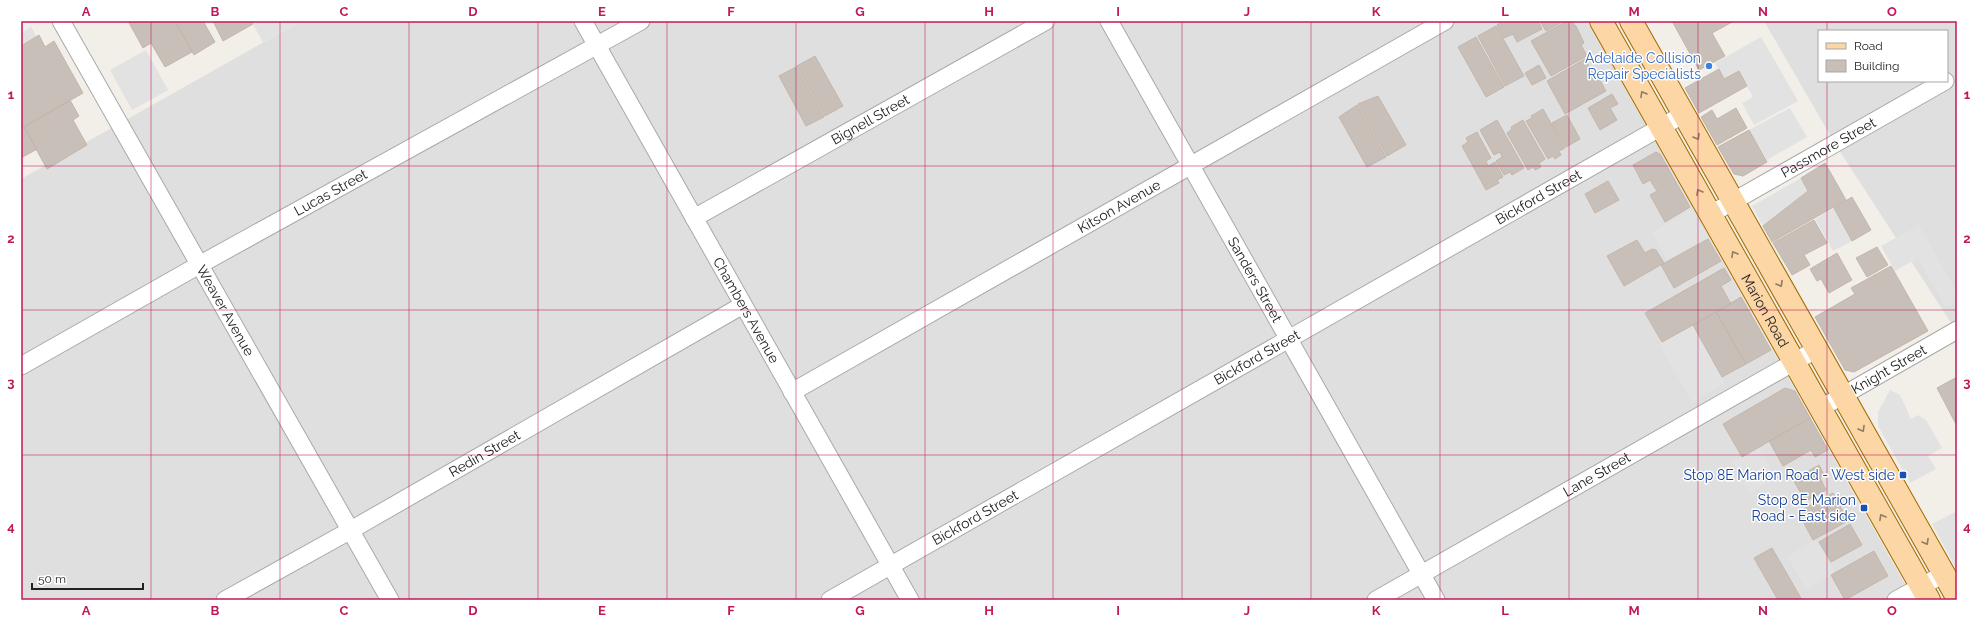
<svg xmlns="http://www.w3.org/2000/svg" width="1978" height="621" viewBox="0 0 1978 621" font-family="Raleway,sans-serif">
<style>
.residential{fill:#e0dfdf;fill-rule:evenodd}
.parking{fill:#e2e2e2}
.building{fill:#c7bfb8;stroke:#c4b6ab}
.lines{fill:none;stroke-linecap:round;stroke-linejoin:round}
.minor-casing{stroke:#a9a9a9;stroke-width:19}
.major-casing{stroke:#a06b00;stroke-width:24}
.minor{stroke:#fff;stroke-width:17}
.major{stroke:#fcd6a4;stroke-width:22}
.oneway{stroke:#8f7c63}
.grid{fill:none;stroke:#c2185b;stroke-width:1;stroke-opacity:0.55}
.shop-dot{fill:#3f7fe0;stroke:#fff;stroke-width:1.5}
.transit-dot{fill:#1a4fb4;stroke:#fff;stroke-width:1.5}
.labels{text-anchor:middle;stroke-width:3;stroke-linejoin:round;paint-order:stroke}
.shop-label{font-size:14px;fill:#366cbe;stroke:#fff;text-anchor:end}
.street-label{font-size:14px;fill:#222;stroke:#fff}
.transit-label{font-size:14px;fill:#164399;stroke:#fff;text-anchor:end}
.neatline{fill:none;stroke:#c2185b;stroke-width:1.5}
.grid-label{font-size:13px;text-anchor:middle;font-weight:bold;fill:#c2185b}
</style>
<rect width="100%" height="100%" fill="#f2efe9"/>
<path class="residential" d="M301,21H1587L1914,600H21V179Z
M1764,21H1957V332L1837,147ZM1819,31H1947V81H1819Z"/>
<path class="parking" d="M251,21H301L263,42Z
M31,27L37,37L21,46V33Z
M1761,37L1798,101L1754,125L1742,103L1753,97L1739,71L1724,79L1715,63Z
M146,50L168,90L132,110L110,70Z
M1790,108L1807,137L1767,160L1749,130Z
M1801,178L1808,191L1763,226L1752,206Z
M1834,208L1852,241L1833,251L1815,219Z
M1692,209L1708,238L1667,260L1652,232Z
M1919,225L1957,292V302L1946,308L1918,258L1895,271L1881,246Z
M1693,325L1725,383L1692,402L1659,344Z
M1890,390L1900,395L1911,419L1918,415L1926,420L1942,448L1928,456L1936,469L1910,483L1878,426V412Z
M1758,447L1776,478L1750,493L1732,462Z
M1957,511V570L1932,524Z
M1816,540L1835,573L1806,589L1787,556Z"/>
<path class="building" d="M128,21H175L192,52L165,67L151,43L143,48Z
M175,21H203L215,42L194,55Z
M213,21H251L253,24L223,41Z
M1503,21H1538L1542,29L1517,42L1513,34L1504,38L1497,25Z
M1540,21H1562V22L1546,31Z
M1567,21H1572L1575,26H1576L1584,43L1581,45L1587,56L1551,76L1531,41Z
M1672,21H1734L1712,33L1725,56L1699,70Z
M1496,26L1524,76L1505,86L1478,36Z
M39,35L45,47L54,41L83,93L24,127L21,121V46Z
M1476,37L1504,87L1486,97L1458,47Z
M815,56L843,106L825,116L797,66Z
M1585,59L1596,79L1598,77L1606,91L1565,114L1547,81Z
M1539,65L1546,78L1532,85L1525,73Z
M796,67L824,117L806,126L779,76Z
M1719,69L1724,79L1739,71L1747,86L1699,113L1685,88Z
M1612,94L1618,104L1610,108L1617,120L1600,130L1588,108Z
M1378,96L1406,145L1387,156L1358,104Z
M70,100L79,116L73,120L87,145L47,169L24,127Z
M1357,105L1386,157L1367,167L1339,117Z
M1736,108L1747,128L1717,145L1701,117L1712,110L1717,119Z
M1543,109L1565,148L1559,151L1561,155L1555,159L1553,156L1548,159L1526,121L1532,118L1531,116Z
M1567,115L1580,139L1566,147L1552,123Z
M1497,120L1524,168L1512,175L1510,172L1504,175L1496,161L1502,157L1500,152L1494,155L1480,130Z
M1523,120L1545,159L1539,163L1541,167L1535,170L1533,167L1528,170L1507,133L1512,129L1511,127Z
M21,121L37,149L21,158Z
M1749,130L1767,162L1743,176L1734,174L1718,147Z
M1477,132L1491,158L1486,161L1488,166L1495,162L1503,177L1497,180L1499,183L1486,190L1462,146L1468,142L1466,138Z
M1656,152L1660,154L1690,207L1665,222L1650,195L1657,191L1650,180L1643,184L1633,165Z
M1825,163L1846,200L1772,242L1763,226L1808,191L1801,178Z
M1608,181L1619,200L1595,213L1585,194Z
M1852,197L1871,230L1852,241L1834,208Z
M1814,220L1827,243L1804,255L1810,265L1792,275L1773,243Z
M1708,239L1721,261L1674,288L1661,265Z
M1637,240L1645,253L1652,249L1656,250L1664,263L1624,286L1607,256Z
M1877,247L1888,265L1867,277L1856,258Z
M1837,253L1852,280L1829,293L1821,279L1817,281L1810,269Z
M1891,266L1928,331L1854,372L1845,370L1815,317L1855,294L1851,288Z
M1724,268L1731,280L1721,286L1731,304L1662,342L1645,313Z
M1741,297L1771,350L1746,364L1716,312Z
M1716,312L1746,364L1722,377L1693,325Z
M1957,377V426L1937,388Z
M1785,388L1795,391L1810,418L1742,457L1723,424Z
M1810,418L1828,450L1815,457L1811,450L1783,466L1769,441Z
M1819,465L1824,475L1820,478L1826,490L1806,501L1793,480Z
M1833,493L1848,521L1813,540L1798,512Z
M1850,524L1862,545L1831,562L1819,542Z
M1772,548L1802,600H1778L1754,558Z
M1874,551L1888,576L1845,600L1831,575Z"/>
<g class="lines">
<defs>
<g id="minor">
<path id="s1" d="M61,21L390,600"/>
<path id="s2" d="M583,21L910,600"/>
<path id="s3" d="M1109,21L1436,600"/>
<path id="s4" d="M1711,214L1945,81"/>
<path id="s5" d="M694,218L1046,21"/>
<path id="s6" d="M21,366L199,265L641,21"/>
<path id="s7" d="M792,392L1445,21"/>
<path id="s8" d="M1821,408L1957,330"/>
<path id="s9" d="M225,600L351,530L743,305"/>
<path id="s10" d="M830,600L1684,114"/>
<path id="s11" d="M1376,600L1817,349"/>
<path d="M1896,600L1944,574"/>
</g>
<g id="major">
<path id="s12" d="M1601,21L1929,600"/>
<path d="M1631,21L1957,597"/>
</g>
</defs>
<use href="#minor" class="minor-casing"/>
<use href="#major" class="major-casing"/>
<use href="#minor" class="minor"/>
<use href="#major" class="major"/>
</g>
<defs><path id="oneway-chevron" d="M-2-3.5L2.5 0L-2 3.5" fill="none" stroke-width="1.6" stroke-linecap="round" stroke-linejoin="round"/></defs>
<g class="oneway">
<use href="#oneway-chevron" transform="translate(1643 94) rotate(-120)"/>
<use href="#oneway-chevron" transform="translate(1697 137) rotate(60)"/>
<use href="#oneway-chevron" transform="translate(1699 192) rotate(-120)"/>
<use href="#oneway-chevron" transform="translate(1734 254) rotate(-120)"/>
<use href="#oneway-chevron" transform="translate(1780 284) rotate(60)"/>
<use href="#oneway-chevron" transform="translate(1862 429) rotate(60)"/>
<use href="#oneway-chevron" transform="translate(1882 517) rotate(-119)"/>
<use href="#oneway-chevron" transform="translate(1926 542) rotate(60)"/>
</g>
<path class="grid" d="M151,21V600M280,21V600M409,21V600M538,21V600M667,21V600M796,21V600M925,21V600M1053,21V600M1182,21V600M1311,21V600M1440,21V600M1569,21V600M1698,21V600M1827,21V31M1827,81V600M21,166H1957M21,310H1957M21,455H1957"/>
<circle class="shop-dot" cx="1709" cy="66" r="4"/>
<g class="transit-dot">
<rect x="1899" y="471" width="8" height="8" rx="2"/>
<rect x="1860" y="504" width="8" height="8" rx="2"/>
</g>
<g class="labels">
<g class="shop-label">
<text x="1701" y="63">Adelaide Collision<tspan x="1701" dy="16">Repair Specialists</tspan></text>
</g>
<g class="street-label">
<text dy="5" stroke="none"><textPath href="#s5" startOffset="202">Bignell Street</textPath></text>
<text dy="5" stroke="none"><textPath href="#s4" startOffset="135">Passmore Street</textPath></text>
<text dy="5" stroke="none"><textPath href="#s6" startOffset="355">Lucas Street</textPath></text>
<text dy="5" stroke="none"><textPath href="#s10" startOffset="815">Bickford Street</textPath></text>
<text dy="5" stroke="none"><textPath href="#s7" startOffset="376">Kitson Avenue</textPath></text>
<text dy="5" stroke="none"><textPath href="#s3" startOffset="297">Sanders Street</textPath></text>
<text dy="5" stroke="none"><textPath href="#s12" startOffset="333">Marion Road</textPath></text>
<text dy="5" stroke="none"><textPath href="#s1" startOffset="333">Weaver Avenue</textPath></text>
<text dy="5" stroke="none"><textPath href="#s2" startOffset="332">Chambers Avenue</textPath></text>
<text dy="5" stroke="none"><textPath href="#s10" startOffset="491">Bickford Street</textPath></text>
<text dy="5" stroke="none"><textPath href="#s8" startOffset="78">Knight Street</textPath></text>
<text dy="5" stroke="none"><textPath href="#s9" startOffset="298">Redin Street</textPath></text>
<text dy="5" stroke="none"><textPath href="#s11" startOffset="254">Lane Street</textPath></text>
<text dy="5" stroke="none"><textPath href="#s10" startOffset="167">Bickford Street</textPath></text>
</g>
<g class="transit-label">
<text x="1895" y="480">Stop 8E Marion Road - West side</text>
<text x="1856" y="505">Stop 8E Marion<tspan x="1856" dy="16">Road - East side</tspan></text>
</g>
</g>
<rect width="1978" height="621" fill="none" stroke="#ffffff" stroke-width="44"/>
<rect x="1818" y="30" width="130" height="52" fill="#ffffff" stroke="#a7a7a7"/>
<rect x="1826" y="43" width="20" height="6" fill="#fcd6a4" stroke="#a7a7a7"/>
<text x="1854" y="50" font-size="12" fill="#222222">Road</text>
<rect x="1826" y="60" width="20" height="12" fill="#c7bfb8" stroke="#a7a7a7"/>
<text x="1854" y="70" font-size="12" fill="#222222">Building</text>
<path d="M32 583v6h111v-6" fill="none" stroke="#222222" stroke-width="2"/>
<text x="38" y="583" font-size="12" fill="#222222" stroke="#ffffff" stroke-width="3" paint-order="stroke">50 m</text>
<rect x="22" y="22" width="1934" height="577" class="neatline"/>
<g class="grid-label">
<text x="86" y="16">A</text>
<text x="215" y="16">B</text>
<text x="344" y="16">C</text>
<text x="473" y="16">D</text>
<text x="602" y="16">E</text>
<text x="731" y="16">F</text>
<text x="860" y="16">G</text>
<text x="989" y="16">H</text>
<text x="1118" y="16">I</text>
<text x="1247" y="16">J</text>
<text x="1376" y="16">K</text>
<text x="1505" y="16">L</text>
<text x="1634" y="16">M</text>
<text x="1763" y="16">N</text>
<text x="1892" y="16">O</text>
<text x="11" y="99">1</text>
<text x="1967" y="99">1</text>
<text x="11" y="243">2</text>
<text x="1967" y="243">2</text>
<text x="11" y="387">3</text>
<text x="1967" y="387">3</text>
<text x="11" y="531">4</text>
<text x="1967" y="531">4</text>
<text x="86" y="615">A</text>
<text x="215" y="615">B</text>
<text x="344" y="615">C</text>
<text x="473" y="615">D</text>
<text x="602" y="615">E</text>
<text x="731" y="615">F</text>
<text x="860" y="615">G</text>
<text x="989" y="615">H</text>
<text x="1118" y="615">I</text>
<text x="1247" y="615">J</text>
<text x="1376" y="615">K</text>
<text x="1505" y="615">L</text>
<text x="1634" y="615">M</text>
<text x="1763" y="615">N</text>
<text x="1892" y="615">O</text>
</g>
</svg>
